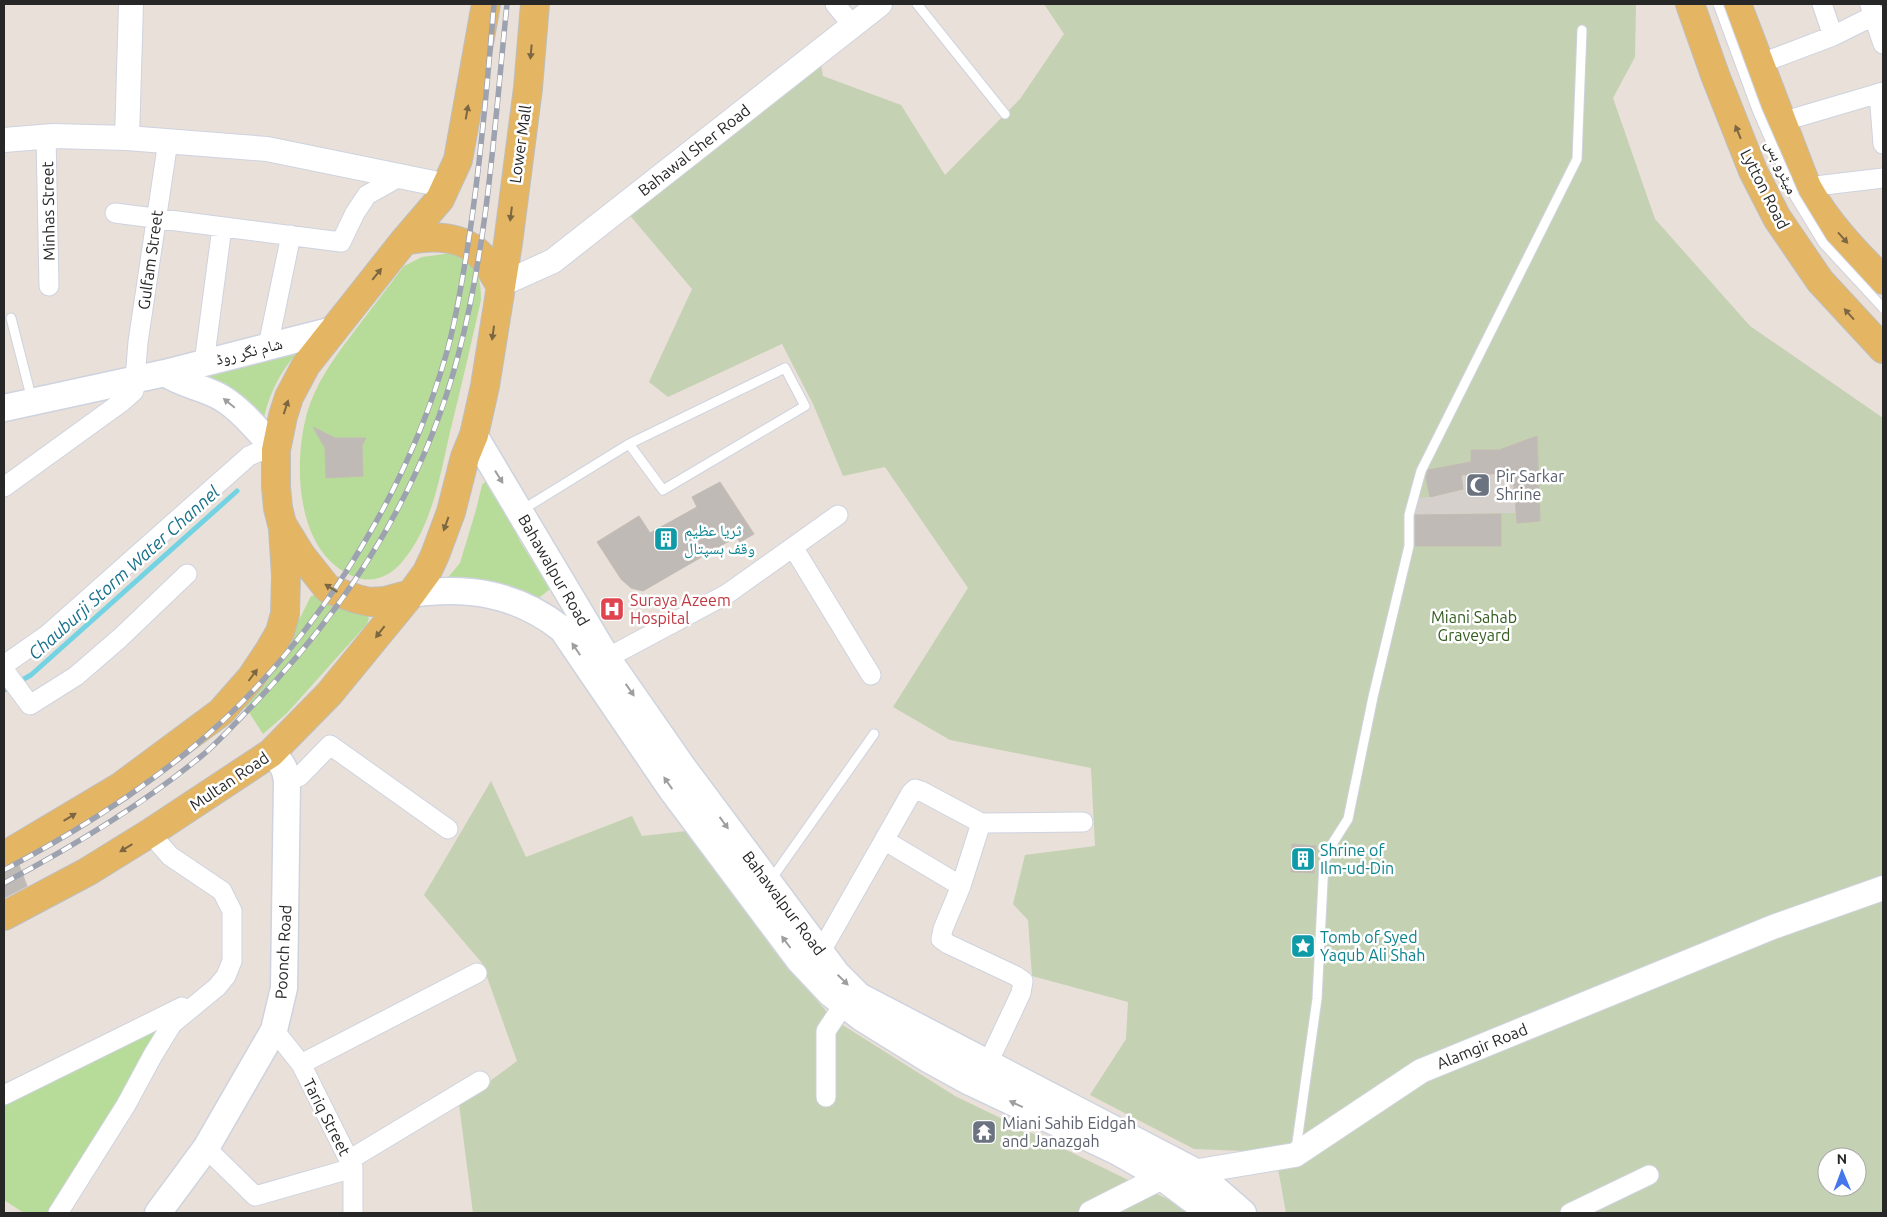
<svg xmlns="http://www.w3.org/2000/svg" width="1887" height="1217" viewBox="0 0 1887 1217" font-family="Ubuntu,'Noto Naskh Arabic',sans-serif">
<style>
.green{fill:#b7db99}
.cemetery{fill:#c4d1b2;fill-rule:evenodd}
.plaza{fill:#d5d0cb}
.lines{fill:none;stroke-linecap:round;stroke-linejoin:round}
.stream{stroke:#73d3e3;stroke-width:5}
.building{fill:#c0bab6;stroke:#c3bcb3}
.service-casing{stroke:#ced3df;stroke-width:11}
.minor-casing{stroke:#ced3df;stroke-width:21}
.tertiary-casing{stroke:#ced3df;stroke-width:26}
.secondary-casing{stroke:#ced3df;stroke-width:29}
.primary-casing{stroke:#bebebe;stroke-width:30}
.service{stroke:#fff;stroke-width:9}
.minor{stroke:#fff;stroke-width:19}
.tertiary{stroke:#fff;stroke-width:24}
.secondary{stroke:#fff;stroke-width:26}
.primary{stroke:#e4b663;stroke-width:28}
.rail-casing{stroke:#9da2b0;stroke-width:5.5}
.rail{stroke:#fff;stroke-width:4;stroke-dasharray:11;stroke-linecap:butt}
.service-bridge-casing{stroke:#ced3df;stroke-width:11;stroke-linecap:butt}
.service-bridge{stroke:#fff;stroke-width:9}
.oneway{fill:#7c6742}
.oneway2{fill:#9e9e9e}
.labels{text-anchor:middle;stroke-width:5;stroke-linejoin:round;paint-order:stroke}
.street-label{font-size:16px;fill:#272727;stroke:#fff}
.worship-label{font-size:16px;fill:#5b616d;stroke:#fff;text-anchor:start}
.culture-label{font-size:16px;fill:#0d838f;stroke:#fff;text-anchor:start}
.health-label{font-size:16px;fill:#be3a42;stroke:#fff;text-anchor:start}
.park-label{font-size:16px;fill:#325c1e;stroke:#fff}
.water-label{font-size:18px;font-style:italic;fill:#18708a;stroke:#fff}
</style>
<rect width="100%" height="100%" fill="#e8e0d9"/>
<path class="green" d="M452,253C475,266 481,272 481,300C471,344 461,388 450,432C440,476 432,527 402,562C390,576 373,584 355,577C297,555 293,469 306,417C315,383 335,357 356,329C372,308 388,287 404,266L422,257Z
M307,342C285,364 271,387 264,417L241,396L204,376Z
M488,479L521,543L550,589L535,601C504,579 481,580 445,581L460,563L476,510L482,485Z
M318,594L365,614L369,618L367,624L287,713L263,734L241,700L290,638L311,596Z
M203,997L172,1024L57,1213H24L4,1200V1095Z"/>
<path class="cemetery" d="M1044,4H1636L1635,57L1613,98L1655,219L1750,326L1883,418V1213H1286L1275,1152L1194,1149L1090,1095L1126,1039L1128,1002L1032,976L1028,920L1013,904L1025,855L1095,846L1091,768L950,740L893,707L968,588L885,467L843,476L813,404L782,344L668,397L649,382L692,289L622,206L819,53L823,76L901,105L945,175L1020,99L1064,34ZM1827,1157H1857V1187H1827Z
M491,781L526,857L632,816L642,836L687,831L775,952L833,1019L955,1096L1188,1209L1194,1213H473L459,1104L517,1061L482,963L424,895Z"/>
<path class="plaza" d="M1521,472L1523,479L1513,483L1516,513L1409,515L1414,498L1430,497L1463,489L1461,474Z"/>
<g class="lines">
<path class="stream" d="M4,690L31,675L237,491"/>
</g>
<path class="building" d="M313,427L335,438H366L362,446L363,476L326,478L325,448Z
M1537,436L1540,521L1517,523L1513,473L1461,475L1463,489L1430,497L1426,478L1428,470L1471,462V450H1499Z
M720,482L754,534L740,542L736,537L643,591L631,588L621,579L597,542L639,516L650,533L697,507L692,497Z
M1501,514V546H1415V515Z
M1292,844L1316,846L1314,873L1291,872Z
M19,865L27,886L4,898V872Z"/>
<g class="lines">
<defs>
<path id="service" d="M917,4L1005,114
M11,318L32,400
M522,510L629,444L785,368L805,406L663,490L629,444
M770,881L874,734
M1296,1149L1317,999L1324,862L1334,841L1348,819L1373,697L1409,546V515L1421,471L1577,159L1582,30"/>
<path id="minor" d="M835,4L853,26
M1822,4L1833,36L1873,16H1883
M1870,5L1883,44
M1759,64L1833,36
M1879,93L1883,144
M1781,122L1883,92
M46,136L49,286
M1807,187L1883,178
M115,213L341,242L355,213L367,195L399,177
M268,346L291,235
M204,363L222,227
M4,487L123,401L134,391L138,342L168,141
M793,547L871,675
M607,658L727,594L838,515
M4,665L47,635L249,456L258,452L276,450
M4,670L30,705L76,676L120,638L187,574
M287,782L300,776L330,745L448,829
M981,823L961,886L943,929L941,939L948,944L1016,976L1023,981L1021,993L988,1063
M884,840L961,886
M820,953L911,793L915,789L921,791L981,823L1083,822
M274,1030L301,1064L353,1168V1213
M301,1064L477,973
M4,1095L182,1007
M826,1097V1031L844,1004
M206,1148L255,1196L353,1168
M349,1160L480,1081
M58,1213L126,1105L153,1055L172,1024L217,987L226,976L232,961V911L222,891L170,856L150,833
M1570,1213L1649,1175"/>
<path id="tertiary" d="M127,138L131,4
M4,140L53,136L127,138L267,149L448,186
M500,285L553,261L880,4
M1091,1213L1162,1177L1295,1155L1421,1071L1773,927L1883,888"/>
<path id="secondary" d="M165,373C182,385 204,387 222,398C243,411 260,433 276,450
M4,408L165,373L333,330
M474,435L607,658L682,766L837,974L859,996L1196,1172L1243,1213
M411,594C467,586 516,593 562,629L671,789L799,960L831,994L862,1018L928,1059L970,1082L1116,1151L1162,1177L1210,1213
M158,1213L206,1148L274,1030L284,988L287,782C286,768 281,762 271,753"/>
<path id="primary" d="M1690,4L1715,75L1753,171L1777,218L1820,281L1883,349
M1737,4L1807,187C1827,223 1855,252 1883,280
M404,241L440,199L458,160L486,4
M500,285C493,273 486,259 475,250C455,234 427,236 404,241L306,365L289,397L283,416L276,450V487L278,508L282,524L301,555L328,589L357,599L370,602L385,601L411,594L427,572L435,555L451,512L465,457L474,435L485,386L508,243L528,88L535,4
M4,856L120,787L221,712L251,678L269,651L280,632L285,614L286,576L283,528
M4,916L87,872L150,833L271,753L329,694L411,594"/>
</defs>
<use href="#service" class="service-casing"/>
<use href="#minor" class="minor-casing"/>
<use href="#tertiary" class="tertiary-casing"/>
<use href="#secondary" class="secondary-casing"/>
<use href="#primary" class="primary-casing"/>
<use href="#service" class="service"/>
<use href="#minor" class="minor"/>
<use href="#tertiary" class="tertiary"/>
<use href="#secondary" class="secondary"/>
<use href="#primary" class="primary"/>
<defs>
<path id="rail" d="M4,870C67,837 130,798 186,753C307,655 403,504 446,355C456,321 461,286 467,251C480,169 487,87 494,4
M4,883C72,847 139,807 199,758C218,743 235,723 253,705C349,606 422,491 458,356C488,243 495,120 507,4"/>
</defs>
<use href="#rail" class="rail-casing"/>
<use href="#rail" class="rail"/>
<defs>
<path id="service-bridge" d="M1718,4L1757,110L1795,197L1823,243L1883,308"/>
</defs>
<use href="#service-bridge" class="service-bridge-casing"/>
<use href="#service-bridge" class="service-bridge"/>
</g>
<defs><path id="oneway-solid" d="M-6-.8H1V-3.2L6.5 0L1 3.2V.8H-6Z" transform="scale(1.25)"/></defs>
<g class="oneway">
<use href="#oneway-solid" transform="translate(531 52) rotate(95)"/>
<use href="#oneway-solid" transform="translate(467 112) rotate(-80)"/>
<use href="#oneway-solid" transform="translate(1738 132) rotate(-112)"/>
<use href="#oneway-solid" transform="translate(511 214) rotate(97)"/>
<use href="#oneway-solid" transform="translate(1843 238) rotate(48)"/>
<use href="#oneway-solid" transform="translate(377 274) rotate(-51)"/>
<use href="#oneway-solid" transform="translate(1849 314) rotate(-132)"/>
<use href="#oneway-solid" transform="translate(493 333) rotate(98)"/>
<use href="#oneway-solid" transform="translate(286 407) rotate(-72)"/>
<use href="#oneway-solid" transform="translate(446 524) rotate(110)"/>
<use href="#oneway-solid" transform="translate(331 588) rotate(-148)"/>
<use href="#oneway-solid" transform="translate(380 632) rotate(128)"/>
<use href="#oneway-solid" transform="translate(253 675) rotate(-53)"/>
<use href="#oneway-solid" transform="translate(70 817) rotate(-31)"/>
<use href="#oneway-solid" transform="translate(126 848) rotate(149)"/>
</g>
<g class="oneway2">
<use href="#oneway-solid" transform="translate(229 403) rotate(-141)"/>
<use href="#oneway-solid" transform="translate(499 477) rotate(58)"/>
<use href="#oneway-solid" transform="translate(576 649) rotate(-124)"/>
<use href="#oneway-solid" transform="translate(630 690) rotate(55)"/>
<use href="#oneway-solid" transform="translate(668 783) rotate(-125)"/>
<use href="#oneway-solid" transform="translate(724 823) rotate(54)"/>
<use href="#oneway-solid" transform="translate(786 942) rotate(-127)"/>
<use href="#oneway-solid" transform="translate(843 980) rotate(44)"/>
<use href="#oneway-solid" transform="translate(1016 1104) rotate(-155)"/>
</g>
<defs>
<symbol id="mosque-square" viewBox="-11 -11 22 22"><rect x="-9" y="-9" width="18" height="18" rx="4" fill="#6b7280" stroke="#fff"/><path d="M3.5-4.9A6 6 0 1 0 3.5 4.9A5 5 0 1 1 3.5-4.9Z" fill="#fff"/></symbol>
<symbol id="building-square" viewBox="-11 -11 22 22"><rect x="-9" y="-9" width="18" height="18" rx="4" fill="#0f9aa8" stroke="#fff"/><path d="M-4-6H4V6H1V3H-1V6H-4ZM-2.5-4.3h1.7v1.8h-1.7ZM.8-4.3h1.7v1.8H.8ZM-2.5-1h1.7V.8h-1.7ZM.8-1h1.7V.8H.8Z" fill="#fff"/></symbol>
<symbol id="hospital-square" viewBox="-11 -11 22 22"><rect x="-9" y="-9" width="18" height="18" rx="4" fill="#e0444e" stroke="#fff"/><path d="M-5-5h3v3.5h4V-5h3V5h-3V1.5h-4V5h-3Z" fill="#fff"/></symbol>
<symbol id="sight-square" viewBox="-11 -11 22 22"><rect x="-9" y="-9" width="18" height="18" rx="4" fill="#0f9aa8" stroke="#fff"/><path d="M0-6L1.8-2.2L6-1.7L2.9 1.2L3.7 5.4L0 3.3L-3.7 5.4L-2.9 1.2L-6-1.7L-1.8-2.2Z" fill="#fff"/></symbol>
<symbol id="temple-square" viewBox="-11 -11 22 22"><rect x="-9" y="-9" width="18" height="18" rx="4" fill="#6b7280" stroke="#fff"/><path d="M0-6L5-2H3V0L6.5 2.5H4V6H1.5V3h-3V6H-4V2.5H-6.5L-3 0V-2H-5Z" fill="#fff"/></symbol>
</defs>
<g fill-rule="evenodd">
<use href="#mosque-square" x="1464" y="471" width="28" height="28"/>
<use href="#building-square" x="652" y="525" width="28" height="28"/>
<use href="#hospital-square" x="598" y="595" width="28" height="28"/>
<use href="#building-square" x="1289" y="845" width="28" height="28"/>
<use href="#sight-square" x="1289" y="932" width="28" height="28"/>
<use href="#temple-square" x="970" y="1118" width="28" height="28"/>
</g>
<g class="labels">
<g class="street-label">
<text transform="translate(520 144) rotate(-82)" y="6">Lower Mall</text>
<text transform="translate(694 150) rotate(-38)" y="6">Bahawal Sher Road</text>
<text transform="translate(1782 167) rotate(66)" y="6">میٹرو بس</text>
<text transform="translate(1765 189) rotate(63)" y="6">Lytton Road</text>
<text transform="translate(48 211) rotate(-91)" y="6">Minhas Street</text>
<text transform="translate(150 260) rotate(-82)" y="6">Gulfam Street</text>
<text transform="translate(249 351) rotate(-14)" y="6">شام نگر روڈ</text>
<text transform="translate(554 570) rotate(60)" y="6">Bahawalpur Road</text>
<text transform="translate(229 781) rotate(-34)" y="6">Multan Road</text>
<text transform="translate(784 903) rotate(53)" y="6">Bahawalpur Road</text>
<text transform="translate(283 952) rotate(-87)" y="6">Poonch Road</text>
<text transform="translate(1482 1046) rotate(-22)" y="6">Alamgir Road</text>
<text transform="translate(327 1117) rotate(63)" y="6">Tariq Street</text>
</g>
<g class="worship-label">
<text x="1496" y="482">Pir Sarkar<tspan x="1496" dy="18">Shrine</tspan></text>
<text x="1002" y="1129">Miani Sahib Eidgah<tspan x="1002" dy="18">and Janazgah</tspan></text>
</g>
<g class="culture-label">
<text x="684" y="536">ثریا عظیم<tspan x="684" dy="18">وقف ہسپتال</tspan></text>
<text x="1320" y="856">Shrine of<tspan x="1320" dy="18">Ilm-ud-Din</tspan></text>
<text x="1320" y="943">Tomb of Syed<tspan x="1320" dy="18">Yaqub Ali Shah</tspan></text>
</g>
<g class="health-label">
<text x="630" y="606">Suraya Azeem<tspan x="630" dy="18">Hospital</tspan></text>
</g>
<g class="park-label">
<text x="1474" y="623">Miani Sahab<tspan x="1474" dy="18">Graveyard</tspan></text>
</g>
<g class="water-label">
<text transform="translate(124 573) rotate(-42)" y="6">Chauburji Storm Water Channel</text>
</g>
</g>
<rect width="1887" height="1217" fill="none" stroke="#272727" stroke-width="10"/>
<g transform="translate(1842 1172) rotate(359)"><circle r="24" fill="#ffffff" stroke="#a9a9a9"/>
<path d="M0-4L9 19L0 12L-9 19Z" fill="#4577ea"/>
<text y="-8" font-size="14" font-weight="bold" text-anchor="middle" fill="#272727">N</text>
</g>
</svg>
